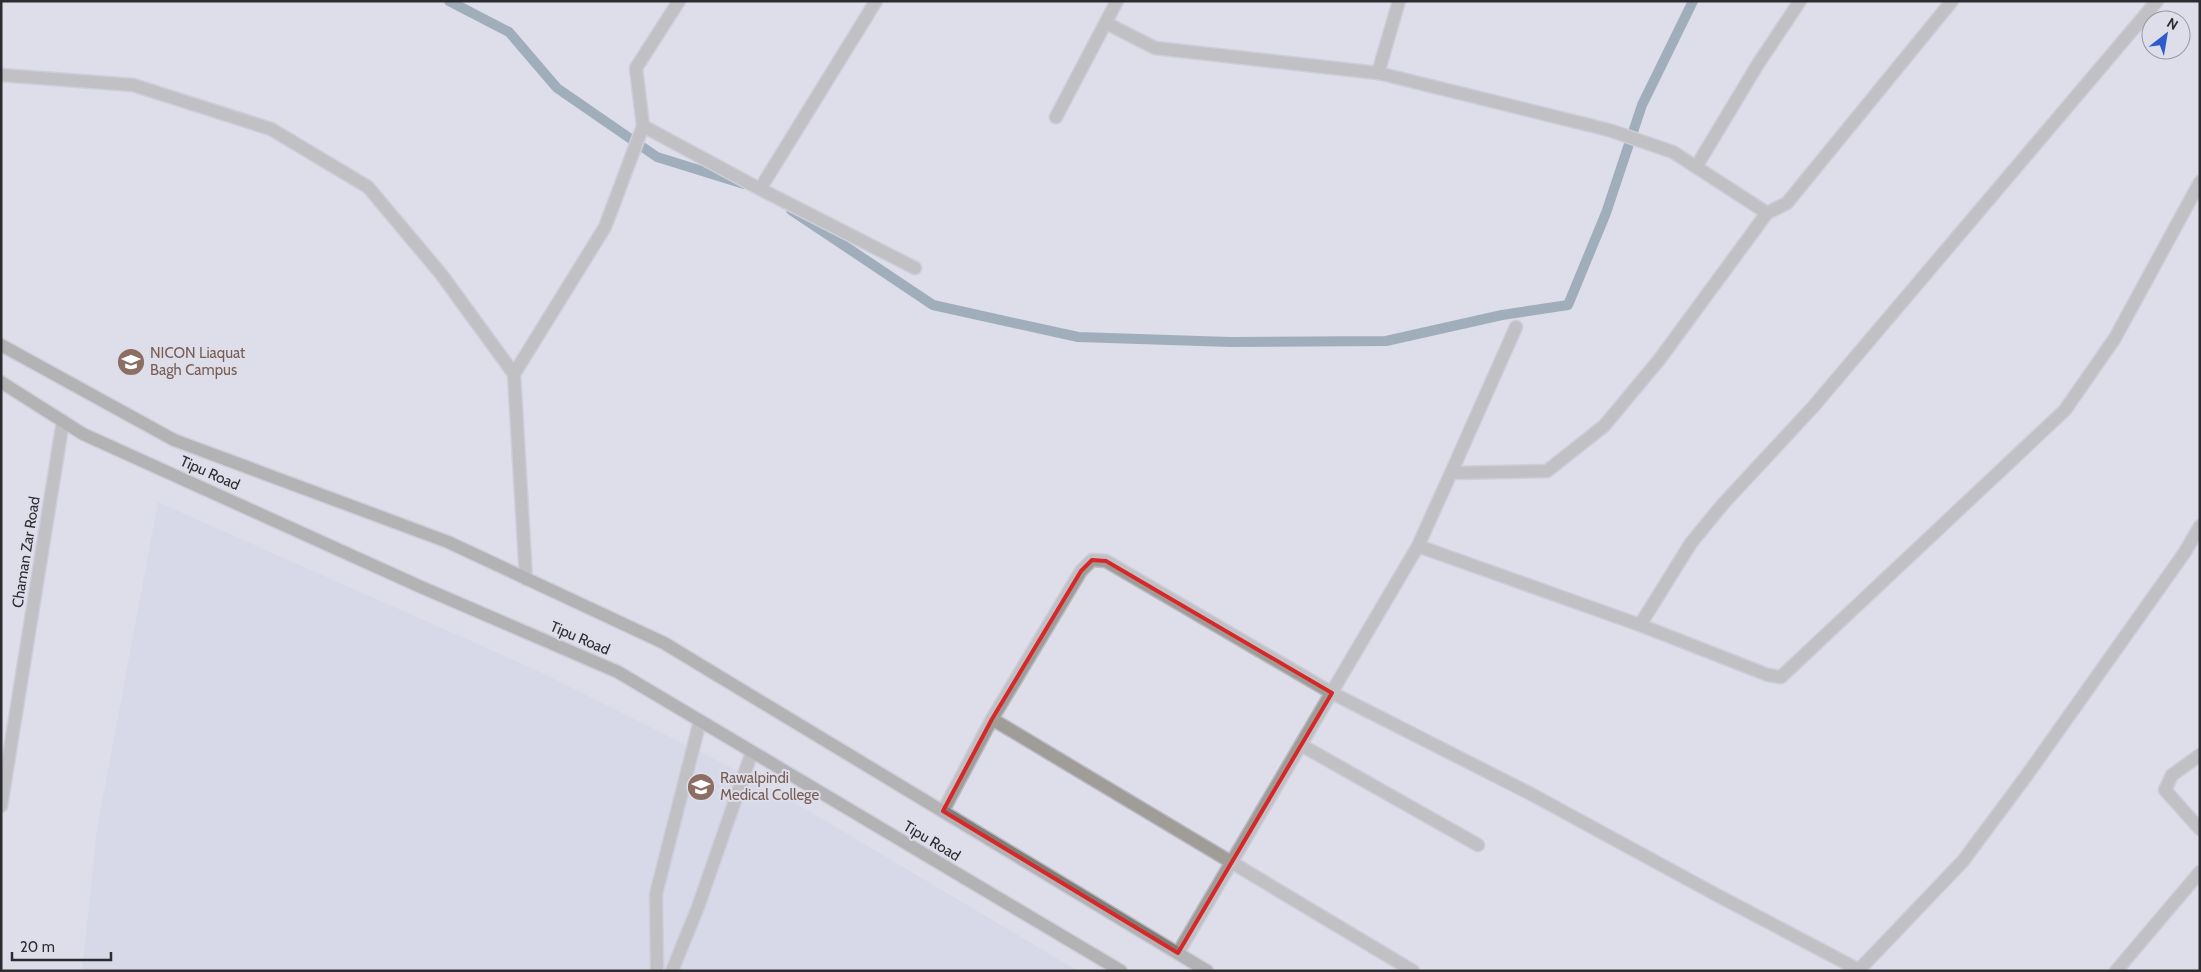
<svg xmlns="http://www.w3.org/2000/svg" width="2201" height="972" viewBox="0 0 2201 972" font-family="Cabin,sans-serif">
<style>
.built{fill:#d3d3e7}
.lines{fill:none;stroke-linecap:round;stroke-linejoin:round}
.stream{stroke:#587385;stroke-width:10}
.service-casing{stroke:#babac5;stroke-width:15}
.minor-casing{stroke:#babac5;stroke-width:15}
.tertiary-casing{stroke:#babac5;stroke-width:15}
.secondary-casing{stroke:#babac5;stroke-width:15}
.service{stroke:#a09d99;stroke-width:12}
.minor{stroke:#a09d99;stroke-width:12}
.tertiary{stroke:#a09d99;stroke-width:12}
.secondary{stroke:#827d77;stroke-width:12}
.marked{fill:none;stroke:#d62828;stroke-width:4;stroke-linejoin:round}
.labels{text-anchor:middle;stroke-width:4;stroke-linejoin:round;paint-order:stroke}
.education-label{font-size:15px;fill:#785e54;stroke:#dddeea;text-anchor:start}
.street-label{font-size:15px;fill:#2c2c30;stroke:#dddeea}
</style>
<rect width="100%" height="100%" fill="#dddeea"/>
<path class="built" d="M158,502L534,669L762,783L1078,971H82L97,829Z"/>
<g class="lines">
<path class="stream" d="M449,1L509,32L557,88L657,157L744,184
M791,210L933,305L1078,337L1230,342L1386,341L1502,315L1568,305L1606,213L1642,105L1693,1"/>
<defs>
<path id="service" d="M1378,73L1399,1
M1056,117L1117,1
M1767,213L1787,203L1952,1
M992,719L1413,971
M1301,745L1478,845
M657,971L656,894L700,721
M672,971L698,907L752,752"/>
<path id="minor" d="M1106,23L1155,48L1378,73L1609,130L1673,152L1767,213L1659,360L1604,426L1547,471L1451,473L1418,546L1178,953
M1,75L133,85L271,129L368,187L441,274L514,374L526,579
M643,126L760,189L915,268
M1696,167L1758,64L1800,1
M760,189L876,1
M514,374L605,227L643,126L636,68L679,1
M1451,473L1516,327
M1418,546L1640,625L1768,675L1781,677L2065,410L2115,338L2200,182
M1640,625L1691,543L1723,504L1813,407L2157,1
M2200,755L2172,775L2165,790L2200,829
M943,811L992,719L1081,571L1092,560L1106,561L1332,693L1531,794L1713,893L1859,970
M1862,971L1859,970L1963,861L2027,775L2185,552L2200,526
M2116,971L2200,872"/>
<path id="tertiary" d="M1,806L63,421"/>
<path id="secondary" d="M1,345L174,440L448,542L664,643L1207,971
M1,382L83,434L421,587L618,672L1121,971"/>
</defs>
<use href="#service" class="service-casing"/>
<use href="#minor" class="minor-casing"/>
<use href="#tertiary" class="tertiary-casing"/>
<use href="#secondary" class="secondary-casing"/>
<use href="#service" class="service"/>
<use href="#minor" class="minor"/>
<use href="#tertiary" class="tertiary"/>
<use href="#secondary" class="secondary"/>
</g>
<path d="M0 0H2201V972H0ZM1092,560L1106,561L1332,693L1178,953L943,811L992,719L1081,571Z" fill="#dddeea" fill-opacity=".55" fill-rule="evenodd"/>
<path class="marked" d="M1092,560L1106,561L1332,693L1178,953L943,811L992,719L1081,571Z"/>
<defs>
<symbol id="university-disc" viewBox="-11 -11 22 22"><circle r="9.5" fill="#8d6e63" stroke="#dddeea"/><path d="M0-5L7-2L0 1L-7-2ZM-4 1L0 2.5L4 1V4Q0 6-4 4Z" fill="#fff"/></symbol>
</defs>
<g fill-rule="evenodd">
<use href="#university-disc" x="115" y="346" width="32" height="32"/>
<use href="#university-disc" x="685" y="771" width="32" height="32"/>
</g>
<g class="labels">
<g class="education-label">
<text x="150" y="358">NICON Liaquat<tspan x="150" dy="17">Bagh Campus</tspan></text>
<text x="720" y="783">Rawalpindi<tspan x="720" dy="17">Medical College</tspan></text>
</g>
<g class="street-label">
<text transform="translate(210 473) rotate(24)" y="5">Tipu Road</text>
<text transform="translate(26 552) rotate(-81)" y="5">Chaman Zar Road</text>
<text transform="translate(580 638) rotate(23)" y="5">Tipu Road</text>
<text transform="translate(932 841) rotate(31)" y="5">Tipu Road</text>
</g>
</g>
<rect width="2201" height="972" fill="none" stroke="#2c2c30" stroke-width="5"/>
<g transform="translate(2166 35) rotate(31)"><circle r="24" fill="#dddeea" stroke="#9697a0"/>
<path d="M0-4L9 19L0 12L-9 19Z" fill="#2e5ccb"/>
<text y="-8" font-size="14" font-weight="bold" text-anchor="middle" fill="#2c2c30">N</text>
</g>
<path d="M12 952v8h99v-8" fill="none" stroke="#2c2c30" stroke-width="2.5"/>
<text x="20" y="952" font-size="15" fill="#2c2c30" stroke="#dddeea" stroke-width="4" paint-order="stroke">20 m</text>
</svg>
